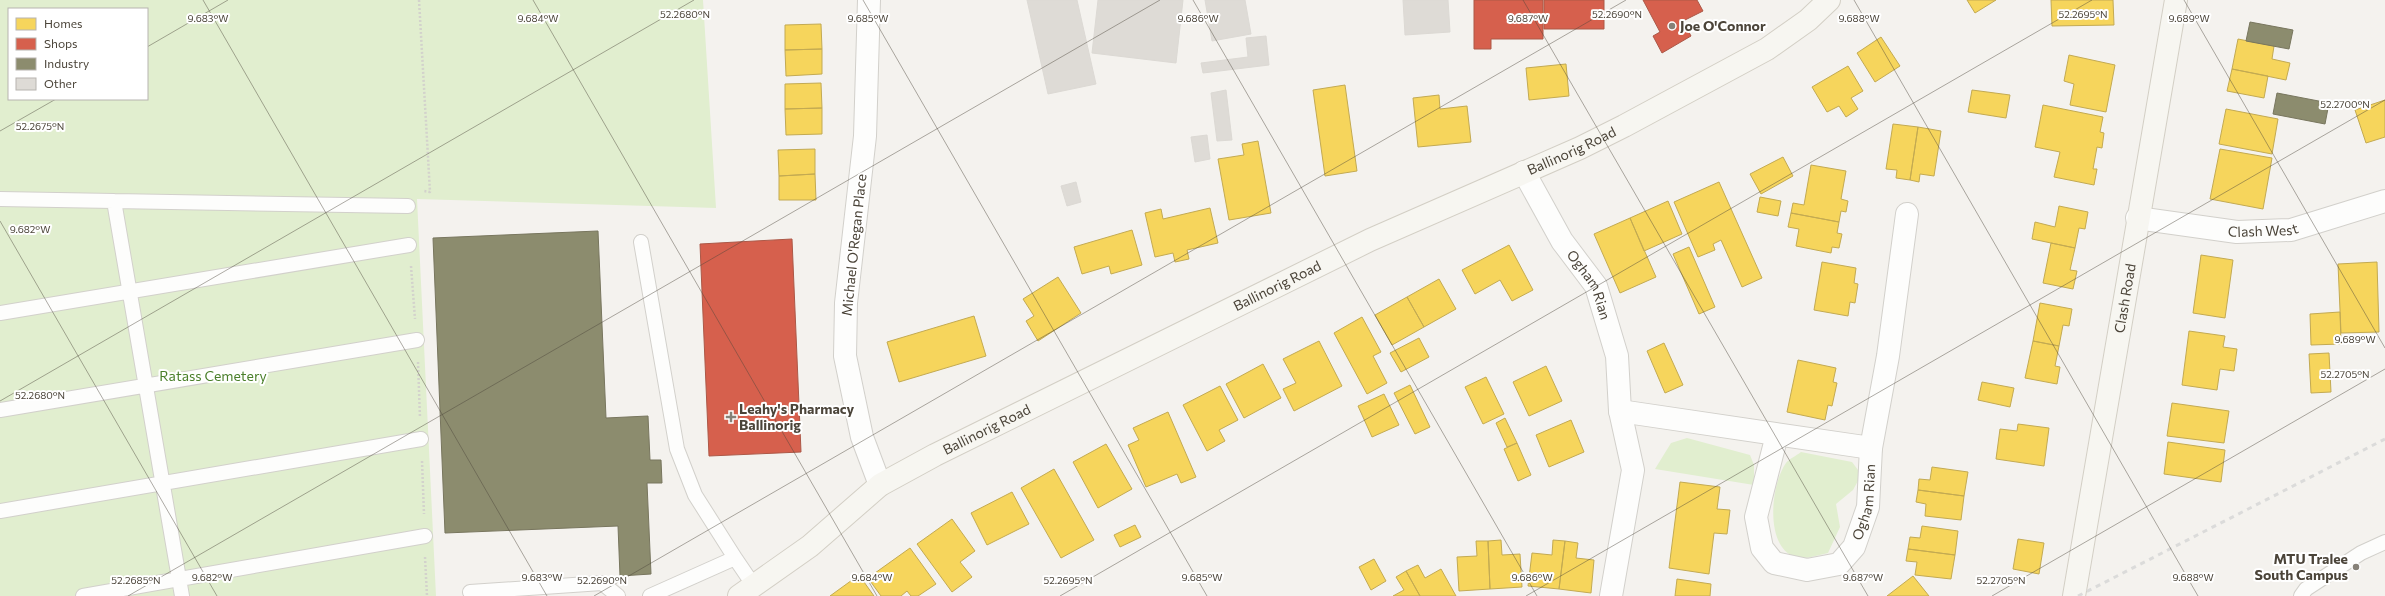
<svg xmlns="http://www.w3.org/2000/svg" width="2385" height="596" viewBox="0 0 2385 596" font-family="Commissioner,sans-serif">
<style>
.green{fill:#e1eecf;fill-rule:evenodd}
.homes{fill:#f6d55c;stroke:#c3aa52}
.shops{fill:#d6604d;stroke:#ac5847}
.industry{fill:#8c8c6e;stroke:#78765e}
.building{fill:#dedbd6;stroke:#dcd9d4}
.lines{fill:none;stroke-linecap:round;stroke-linejoin:round}
.lane-casing{stroke:#d2d0cb;stroke-width:16}
.street-casing{stroke:#d2d0cb;stroke-width:24}
.secondary-casing{stroke:#d3cfc5;stroke-width:24}
.path{stroke:#d3d2cc;stroke-width:2.5;stroke-dasharray:2 2;stroke-linecap:butt}
.lane{stroke:#fdfdfc;stroke-width:14}
.street{stroke:#fdfdfc;stroke-width:22}
.secondary{stroke:#f7f6f1;stroke-width:22}
.rail{stroke:#dbdbda;stroke-width:3;stroke-dasharray:5 5;stroke-linecap:butt}
.ticks{fill:none;stroke:#4b4439;stroke-width:1;stroke-opacity:0.45}
.poi-dot{fill:#868178;stroke:#fff;stroke-width:1.5}
.labels{text-anchor:middle;stroke-width:4;stroke-linejoin:round;paint-order:stroke}
.poi-label{font-size:14px;font-weight:bold;fill:#4b4439;stroke:#fff;text-anchor:start}
.street-label{font-size:14px;fill:#4b4439;stroke:#fff}
.park-label{font-size:14px;fill:#4a7f2a;stroke:#fff}
.ticks-label{font-size:10px;text-anchor:middle;fill:#4b4439;stroke:#fff;stroke-width:4;stroke-linejoin:round;paint-order:stroke}
</style>
<rect width="100%" height="100%" fill="#f4f2ee"/>
<path class="green" d="M0,0H703L716,208L417,199L436,596H0ZM9,9H147V99H9Z
M1687,438L1750,455L1754,465V485L1655,469L1671,443Z
M1801,452L1852,462L1858,470L1859,479L1853,490L1836,504L1840,527L1828,553C1818,555 1805,560 1795,557C1764,546 1771,484 1786,463C1789,459 1796,456 1801,452Z"/>
<path class="homes" d="M1967,0H1996L1975,13Z
M2051,0H2113L2114,25L2052,26Z
M821,24L822,49L785,50V25Z
M1881,37L1900,66L1875,82L1857,53Z
M2238,39L2274,46L2272,59L2290,63L2286,80L2232,69Z
M822,49V74L786,76L785,50Z
M2069,55L2115,65L2106,112L2070,105L2074,84L2064,81Z
M1566,64L1569,96L1529,100L1526,68Z
M1848,66L1863,91L1851,98L1858,109L1846,117L1839,106L1827,112L1812,87Z
M2232,69L2268,76L2264,98L2227,91Z
M821,83L822,108L785,109V84Z
M1345,85L1357,171L1325,176L1313,90Z
M1972,90L2010,95L2006,118L1968,112Z
M1439,95L1440,109L1467,106L1471,142L1418,147L1413,98Z
M2385,100V137L2366,143L2355,110Z
M2043,105L2103,117L2100,132L2104,133L2102,148L2097,147L2093,169H2097L2094,185L2054,177L2060,152L2035,147Z
M822,108V134L786,135L785,109Z
M2226,109L2278,119L2272,154L2219,144Z
M1893,124L1918,127L1910,180L1896,178L1897,170L1886,169Z
M1918,127L1941,131L1934,176L1920,174L1919,182L1910,180Z
M1258,141L1271,213L1229,220L1218,159L1244,155L1242,144Z
M815,149V174L779,176L778,150Z
M2220,149L2272,158L2263,209L2210,199Z
M1783,157L1793,176L1761,194L1750,174Z
M1811,165L1846,171L1841,199L1848,201L1846,212L1841,211L1839,222L1791,213L1793,203L1804,205Z
M815,174L816,200H779V176Z
M1719,182L1762,278L1742,287L1721,240L1713,244L1715,250L1698,257L1674,202Z
M1760,197L1781,201L1778,216L1757,212Z
M1668,201L1682,234L1644,251L1630,218Z
M2059,206L2088,212L2085,229L2079,228L2075,248L2032,239L2035,222L2055,227Z
M1210,208L1218,243L1187,250L1189,259L1175,262L1173,253L1155,257L1145,213L1161,209L1163,219Z
M1791,213L1839,222L1837,233L1842,234L1839,248L1832,247L1831,253L1796,246L1799,229L1788,227Z
M1630,218L1656,277L1620,293L1594,234Z
M1132,230L1142,265L1111,274L1109,266L1082,274L1074,247Z
M2051,243L2075,248L2070,270L2077,271L2073,289L2043,283Z
M1509,245L1533,290L1512,301L1500,280L1475,294L1462,270Z
M1689,247L1715,307L1699,314L1673,254Z
M2201,255L2233,260L2225,318L2193,313Z
M1822,262L1856,268L1854,283L1858,284L1855,303L1850,302L1848,316L1814,310Z
M2377,262L2379,332L2341,333L2338,264Z
M1058,277L1081,313L1038,341L1026,321L1034,316L1023,299Z
M1439,279L1456,309L1424,327L1407,297Z
M1407,297L1424,327L1392,345L1375,315Z
M2040,303L2072,309L2069,326L2063,325L2059,346L2033,341Z
M2340,312L2341,344L2311,345L2310,314Z
M974,316L986,356L899,382L887,342Z
M1362,317L1381,352L1373,356L1387,383L1367,394L1334,333Z
M2189,331L2225,336L2223,347L2237,349L2234,371L2220,369L2217,390L2182,385Z
M1419,338L1429,357L1401,372L1390,353Z
M1319,341L1342,386L1294,411L1283,389L1296,383L1283,359Z
M2033,341L2059,346L2055,366L2060,367L2057,384L2025,378Z
M1664,343L1683,385L1665,393L1647,351Z
M2329,353L2331,392L2311,393L2309,354Z
M1798,360L1836,368L1833,382L1837,383L1832,406L1828,405L1825,420L1787,412Z
M1263,364L1281,398L1244,418L1226,384Z
M1546,366L1562,401L1529,416L1513,382Z
M1486,377L1504,414L1483,424L1465,387Z
M1982,382L2014,388L2010,407L1978,400Z
M1410,385L1430,427L1415,434L1394,393Z
M1220,386L1238,420L1219,430L1225,441L1207,451L1183,405Z
M1384,394L1399,425L1372,437L1358,406Z
M2172,403L2229,411L2224,443L2167,436Z
M1168,412L1196,477L1181,483L1177,474L1146,487L1128,445L1139,440L1133,428Z
M1505,418L1517,443L1507,447L1496,423Z
M1571,420L1584,452L1549,467L1536,435Z
M2018,424L2049,428L2044,466L1996,459L2000,429L2017,431Z
M2168,442L2225,450L2221,482L2164,474Z
M1517,443L1531,475L1518,481L1504,449Z
M1106,444L1132,489L1098,508L1073,462Z
M1932,467L1968,472L1964,496L1918,490L1919,479L1930,480Z
M1054,469L1094,540L1061,558L1021,488Z
M1680,482L1720,487L1717,509L1730,510L1727,534L1714,533L1709,574L1669,568Z
M1918,490L1964,496L1961,520L1925,516L1926,504L1916,502Z
M1012,492L1029,524L987,545L971,513Z
M952,519L975,551L960,562L972,577L952,592L917,544Z
M1135,525L1141,537L1120,547L1114,535Z
M1922,526L1958,531L1955,555L1908,549L1910,537L1920,538Z
M2018,539L2044,543L2039,574L2013,569Z
M1501,540L1502,555L1520,554L1522,587L1490,589L1488,541Z
M1553,540L1565,541L1559,589L1528,586L1532,553L1552,555Z
M1476,541H1488L1490,589L1459,591L1457,557L1477,556Z
M1565,541L1578,543L1576,558L1594,560L1591,593L1559,589Z
M910,548L936,584L918,596H911L907,591L901,596H881L868,578Z
M1908,549L1955,555L1951,579L1915,575L1917,562L1906,561Z
M1374,559L1386,581L1371,590L1359,567Z
M1418,565L1425,578L1441,569L1456,596H1420L1406,571Z
M1406,571L1420,596H1393L1404,590L1396,577Z
M859,575L874,596H830Z
M1913,576L1929,596H1887Z
M1677,579L1711,584L1710,596H1675Z"/>
<path class="shops" d="M1474,0H1543V39H1491V49H1474Z
M1544,0H1604V29H1544Z
M1643,0H1697L1703,11L1683,21L1691,36L1662,53L1653,36L1660,32Z
M792,239L801,452L709,456L700,244Z"/>
<path class="industry" d="M2250,22L2293,30L2289,49L2246,41Z
M2277,93L2329,103L2325,124L2273,114Z
M598,231L606,418L648,416L650,460H661L662,483H647L651,574L620,576L618,526L445,533L433,238Z"/>
<path class="building" d="M1027,0H1077L1096,84L1048,94Z
M1098,0H1183L1176,63L1092,53Z
M1205,0H1245L1251,34L1212,41Z
M1403,0H1448L1450,32L1405,35Z
M1266,36L1269,65L1203,73L1201,63L1248,57L1246,38Z
M1226,90L1232,140L1217,141L1211,93Z
M1207,135L1210,159L1195,162L1191,137Z
M1076,182L1081,202L1067,206L1061,186Z"/>
<g class="lines">
<defs>
<path id="lane" d="M0,199L114,201L182,596
M114,201L408,206
M641,242L677,449L695,495L735,558
M0,313L409,245
M0,410L417,340
M0,511L421,439
M470,592L602,583L618,596
M83,596L425,536
M650,596L735,558L754,586
M2301,596L2306,589L2361,553L2385,542"/>
<g id="street">
<path d="M869,0L865,136L846,303L845,356L862,437L880,485"/>
<path id="s1" d="M1524,172L1562,241L1596,286L1617,356L1620,411L1633,470L1611,596"/>
<path id="s2" d="M2137,218L2237,232L2291,230L2385,201"/>
<path d="M1620,411L1871,448L1888,356L1907,214"/>
<path id="s3" d="M1777,435L1756,517L1762,548L1774,563L1807,570L1839,564L1854,547L1868,507L1871,448"/>
</g>
<g id="secondary">
<path id="s4" d="M739,596L810,546L880,485L935,455L1370,240L1580,148L1624,126L1767,49L1808,20L1829,0"/>
<path id="s5" d="M2074,596L2176,0"/>
</g>
</defs>
<use href="#lane" class="lane-casing"/>
<use href="#street" class="street-casing"/>
<use href="#secondary" class="secondary-casing"/>
<path class="path" d="M419,0L430,192L424,191
M411,266L415,319
M418,362L420,418
M422,461L424,514
M425,557L427,596"/>
<use href="#lane" class="lane"/>
<use href="#street" class="street"/>
<use href="#secondary" class="secondary"/>
<path class="rail" d="M2078,596L2385,439"/>
</g>
<path class="ticks" d="M203,0L547,596M533,0L877,596M863,0L1207,596M1193,0L1537,596M1523,0L1868,596M1854,0L2198,596M2184,0L2385,348M147,47L228,0M0,131L56,99M0,221L217,596M0,401L694,0M128,596L1160,0M594,596L1626,0M1060,596L2092,0M1526,596L2385,100M1992,596L2385,369"/>
<g class="poi-dot">
<circle cx="1672" cy="26" r="4"/>
<path d="M729 411h4v4h4v4h-4v4h-4v-4h-4v-4h4z"/>
<circle cx="2356" cy="567" r="4"/>
</g>
<g class="labels">
<g class="poi-label">
<text x="1680" y="31">Joe O'Connor</text>
<text x="739" y="414">Leahy's Pharmacy<tspan x="739" dy="16">Ballinorig</tspan></text>
<text x="2348" y="564" text-anchor="end">MTU Tralee<tspan x="2348" dy="16">South Campus</tspan></text>
</g>
<g class="street-label">
<text dy="5" stroke="none"><textPath href="#s4" startOffset="948">Ballinorig Road</textPath></text>
<text dy="5" stroke="none"><textPath href="#s2" startOffset="127">Clash West</textPath></text>
<text transform="translate(854 245) rotate(-84)" y="5">Michael O'Regan Place</text>
<text dy="5" stroke="none"><textPath href="#s4" startOffset="624">Ballinorig Road</textPath></text>
<text dy="5" stroke="none"><textPath href="#s1" startOffset="131">Ogham Rian</textPath></text>
<text dy="5" stroke="none"><textPath href="#s5" startOffset="302">Clash Road</textPath></text>
<text dy="5" stroke="none"><textPath href="#s4" startOffset="300">Ballinorig Road</textPath></text>
<text dy="5" stroke="none"><textPath href="#s3" startOffset="271">Ogham Rian</textPath></text>
</g>
<g class="park-label">
<text x="213" y="381">Ratass Cemetery</text>
</g>
</g>
<g class="ticks-label">
<text x="685" y="18">52.2680°N</text>
<text x="1617" y="18">52.2690°N</text>
<text x="2083" y="18">52.2695°N</text>
<text x="208" y="22">9.683°W</text>
<text x="538" y="22">9.684°W</text>
<text x="1528" y="22">9.687°W</text>
<text x="1859" y="22">9.688°W</text>
<text x="2189" y="22">9.689°W</text>
<text x="868" y="22">9.685°W</text>
<text x="1198" y="22">9.686°W</text>
<text x="2345" y="108">52.2700°N</text>
<text x="40" y="130">52.2675°N</text>
<text x="30" y="233">9.682°W</text>
<text x="2355" y="343">9.689°W</text>
<text x="2345" y="378">52.2705°N</text>
<text x="40" y="399">52.2680°N</text>
<text x="212" y="581">9.682°W</text>
<text x="542" y="581">9.683°W</text>
<text x="872" y="581">9.684°W</text>
<text x="1202" y="581">9.685°W</text>
<text x="1532" y="581">9.686°W</text>
<text x="1863" y="581">9.687°W</text>
<text x="2193" y="581">9.688°W</text>
<text x="136" y="584">52.2685°N</text>
<text x="602" y="584">52.2690°N</text>
<text x="1068" y="584">52.2695°N</text>
<text x="2001" y="584">52.2705°N</text>
</g>
<rect x="8" y="8" width="140" height="92" fill="#ffffff" stroke="#b7b4b0"/>
<rect x="16" y="18" width="20" height="12" fill="#f6d55c" stroke="#b7b4b0"/>
<text x="44" y="28" font-size="12" fill="#4b4439">Homes</text>
<rect x="16" y="38" width="20" height="12" fill="#d6604d" stroke="#b7b4b0"/>
<text x="44" y="48" font-size="12" fill="#4b4439">Shops</text>
<rect x="16" y="58" width="20" height="12" fill="#8c8c6e" stroke="#b7b4b0"/>
<text x="44" y="68" font-size="12" fill="#4b4439">Industry</text>
<rect x="16" y="78" width="20" height="12" fill="#dedbd6" stroke="#b7b4b0"/>
<text x="44" y="88" font-size="12" fill="#4b4439">Other</text>
</svg>
